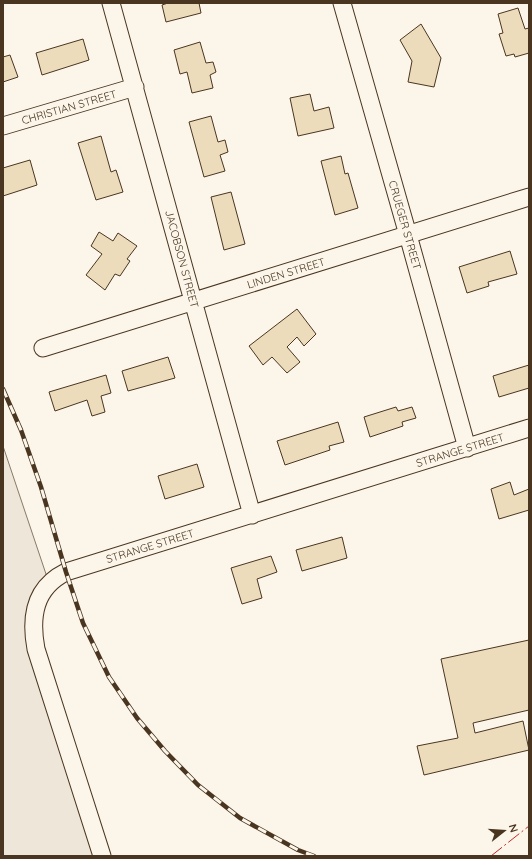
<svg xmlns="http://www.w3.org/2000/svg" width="532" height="859" viewBox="0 0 532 859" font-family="Quicksand,sans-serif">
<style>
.green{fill:#ede6d9;stroke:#887966}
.building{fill:#ecdcbc;stroke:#4a3520}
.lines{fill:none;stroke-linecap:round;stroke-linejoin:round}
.minor-casing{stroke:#4a3520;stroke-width:19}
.minor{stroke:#fbf6e9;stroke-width:17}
.rail-casing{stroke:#4a3520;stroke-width:4.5}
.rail{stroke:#fbf6e9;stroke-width:3;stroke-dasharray:9;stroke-linecap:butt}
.power{stroke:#c62828;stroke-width:1;stroke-dasharray:14 3 2 3;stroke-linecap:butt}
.labels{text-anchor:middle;stroke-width:3;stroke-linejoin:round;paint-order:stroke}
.street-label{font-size:11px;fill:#4a3520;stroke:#fbf6e9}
</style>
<rect width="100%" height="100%" fill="#fbf6e9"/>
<path class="green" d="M3,446L49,583L33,621L102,856H3Z"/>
<path class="building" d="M168,3H199L201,13L166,22L162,5Z
M518,8L525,29L529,28V53L515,57L514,54L506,56L499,34L503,33L498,14Z
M421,24L441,58L434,87L408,82L412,61L400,40Z
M83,39L89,60L42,75L36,53Z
M200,42L206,63L213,62L216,72L210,75L213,88L192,93L187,72L180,74L174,50Z
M10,55L18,77L3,82V57Z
M310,94L314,111L329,107L334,128L298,136L290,98Z
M211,116L218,142L225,140L228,152L220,155L225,171L204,177L189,122Z
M101,136L111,172L116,170L123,192L96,200L78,143Z
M341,156L345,174L348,173L358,208L335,215L321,161Z
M30,160L37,185L3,196V168Z
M231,192L245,244L224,250L211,197Z
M99,232L113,241L118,233L137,246L127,259L130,261L120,276L115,274L105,290L86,275L102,254L91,246Z
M510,251L517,274L488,282L489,286L467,293L459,267Z
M297,309L316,334L304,346L297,337L287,347L300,362L287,373L272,357L263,365L249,346Z
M168,357L175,378L128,391L122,371Z
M529,365V388L499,397L493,376Z
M106,375L111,393L101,396L105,412L92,416L87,400L55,411L49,392Z
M396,407L398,411L412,407L416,418L402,422L403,426L370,437L364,417Z
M338,422L344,442L329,446L330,450L285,465L277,441Z
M197,464L204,487L165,499L158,476Z
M510,482L514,495L529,489V510L499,519L491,489Z
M342,537L347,558L302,571L296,550Z
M271,556L277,572L257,579L262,598L242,604L231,568Z
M529,640V710L473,723L475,733L523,721L529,750L424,775L417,746L458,738L441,659Z"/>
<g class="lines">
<defs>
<path id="minor" d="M111,3L252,515
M342,3L408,235L467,448
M3,126L135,87
M43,348L529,197
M102,856L36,649C30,617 34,588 66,572L529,428"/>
</defs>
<use href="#minor" class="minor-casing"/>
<use href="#minor" class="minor"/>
<defs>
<path id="rail" d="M3,389L21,430L41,487L66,572L83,623L109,677L137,718L165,751L198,785L240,818L298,850L314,856"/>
</defs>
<use href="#rail" class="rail-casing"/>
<use href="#rail" class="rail"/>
<path class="power" d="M491,856L529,826"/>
</g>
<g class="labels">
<g class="street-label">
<text transform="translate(69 107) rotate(-16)" y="4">CHRISTIAN STREET</text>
<text transform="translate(405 225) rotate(74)" y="4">CRUEGER STREET</text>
<text transform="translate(182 259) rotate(75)" y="4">JACOBSON STREET</text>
<text transform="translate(286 273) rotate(-17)" y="4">LINDEN STREET</text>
<text transform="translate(460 450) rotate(-17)" y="4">STRANGE STREET</text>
<text transform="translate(150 546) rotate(-17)" y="4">STRANGE STREET</text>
</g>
</g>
<rect width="532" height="859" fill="none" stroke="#4a3520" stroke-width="8"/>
<g transform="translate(504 831) rotate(73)" stroke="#fbf6e9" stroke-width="3" paint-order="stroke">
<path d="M0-3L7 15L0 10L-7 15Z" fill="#4a3520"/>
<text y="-6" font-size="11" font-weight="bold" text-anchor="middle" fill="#4a3520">N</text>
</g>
</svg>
